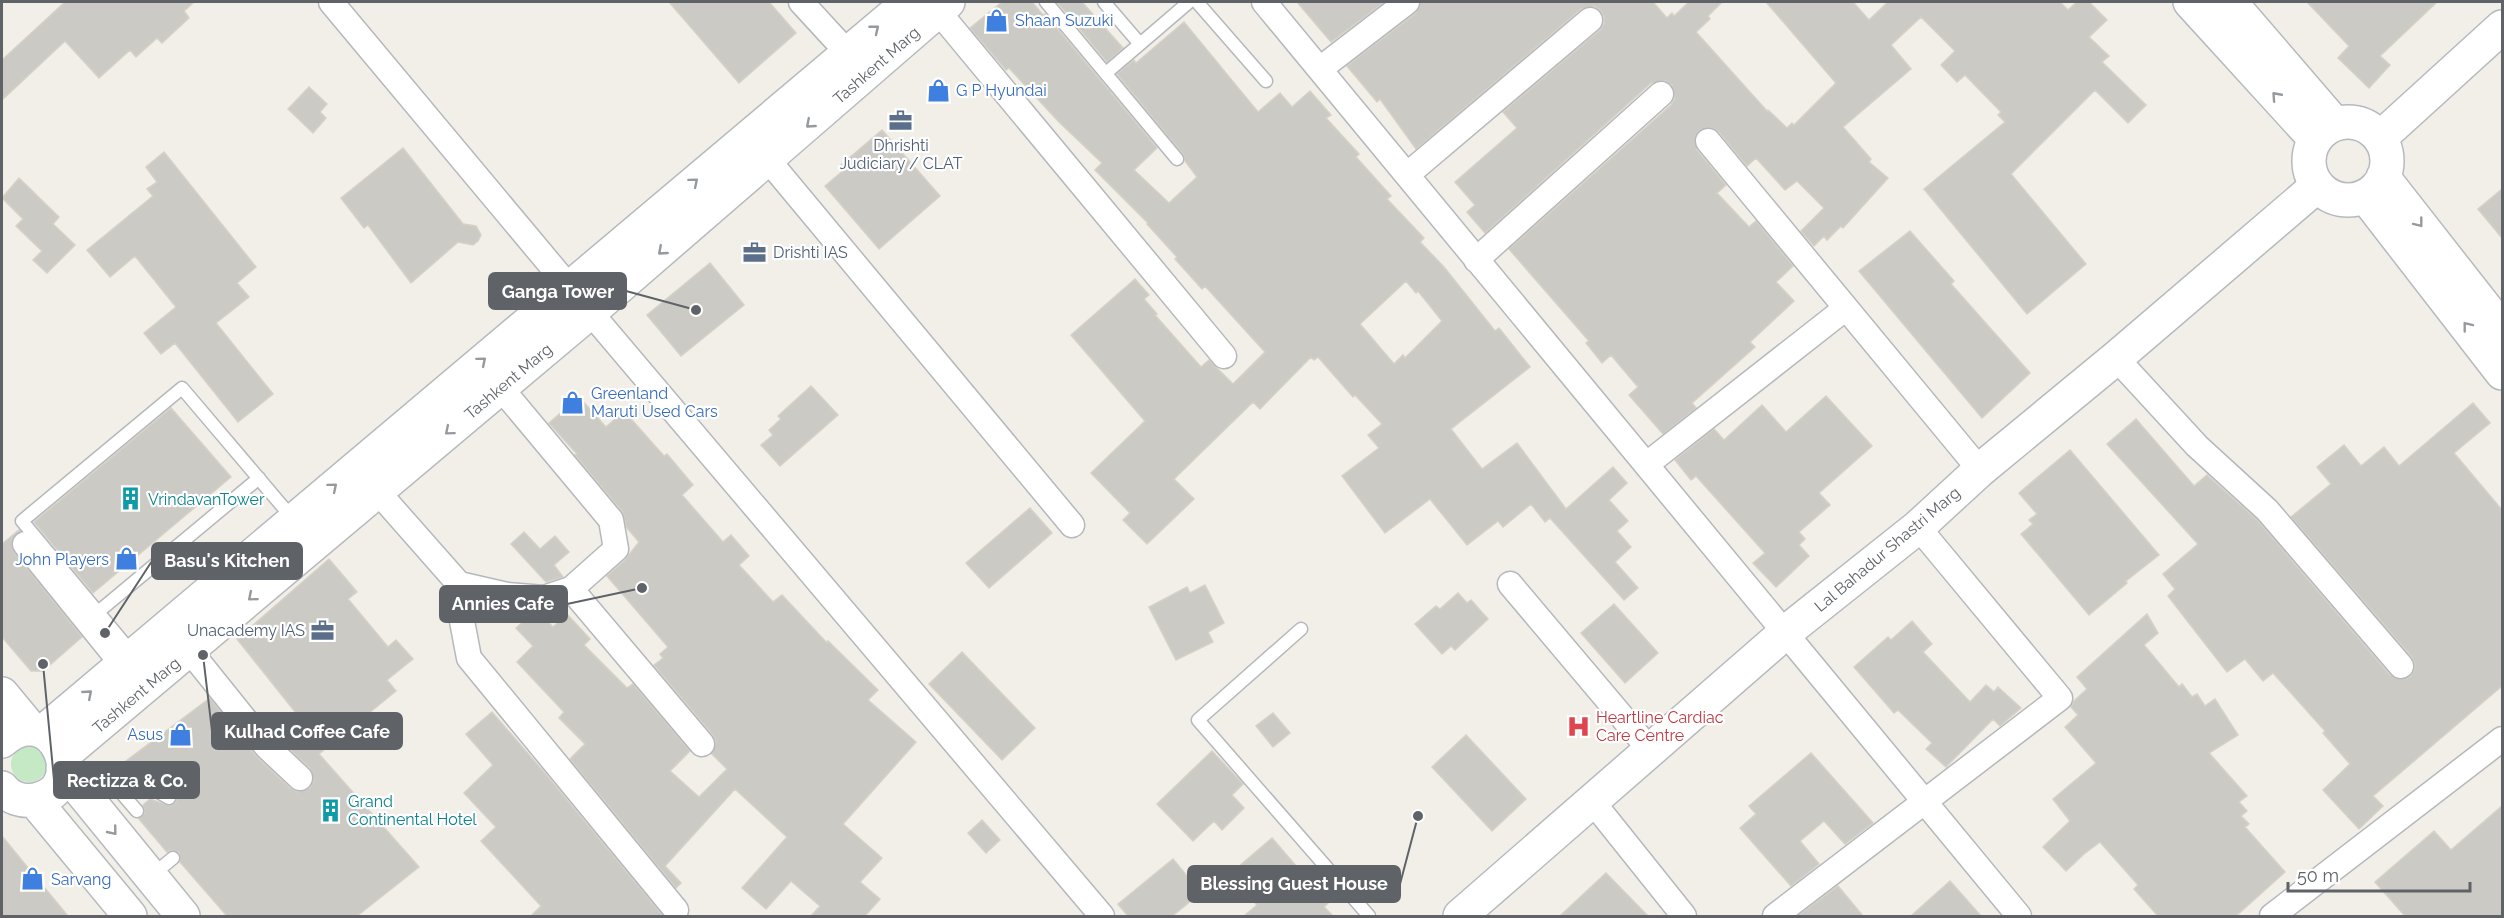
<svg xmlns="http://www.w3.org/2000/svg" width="2504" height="918" viewBox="0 0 2504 918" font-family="Raleway,sans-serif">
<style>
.green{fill:#c5e8c5}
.building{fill:#cccac5;stroke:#d6d1c6;stroke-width:1.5;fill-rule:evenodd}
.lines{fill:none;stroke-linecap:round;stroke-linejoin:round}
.lane-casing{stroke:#b5b8bc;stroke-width:15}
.street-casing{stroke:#b5b8bc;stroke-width:27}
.secondary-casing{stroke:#b6babf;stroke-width:36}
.lane{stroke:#fff;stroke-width:12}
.street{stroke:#fff;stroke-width:24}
.secondary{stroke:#fff;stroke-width:33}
.oneway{stroke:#979a9d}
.labels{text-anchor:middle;stroke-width:4.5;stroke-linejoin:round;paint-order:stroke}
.shop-label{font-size:16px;fill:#366cbe;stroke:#fff;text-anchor:start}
.street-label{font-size:16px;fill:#5f6368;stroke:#fff}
.service-label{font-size:16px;fill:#4e5e75;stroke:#fff}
.culture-label{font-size:16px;fill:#0d838f;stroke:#fff;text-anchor:start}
.health-label{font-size:16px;fill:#be3a42;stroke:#fff;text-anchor:start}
.leader{fill:none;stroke:#5f6368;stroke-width:2}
.callout-dot{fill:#5f6368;stroke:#fff;stroke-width:2}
.callout{fill:#5f6368;stroke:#5f6368;stroke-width:2}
.callout-label{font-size:18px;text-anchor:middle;font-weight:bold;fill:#fff}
</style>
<rect width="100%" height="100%" fill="#f1efe8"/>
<path class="green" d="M11 764a18 18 0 1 1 36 0a18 18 0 1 1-36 0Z"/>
<path class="building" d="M65,2H194L184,11L189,18L162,43L157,38L136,57L130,50L99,78L65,41L2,100V60Z
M669,2H769L796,33L739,83Z
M1002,2H1032L1043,15L1045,14L1157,148L1134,170L1169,203L1197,177L1185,161L1183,154L1117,74L1134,60L1136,63L1184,22L1258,112L1280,93L1292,107L1310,91L1331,115L1326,118L1359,154L1356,157L1391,196L1387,199L1424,238L1420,242L1444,267L1495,331L1499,328L1530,367L1451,429L1482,469L1517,443L1566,509L1613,467L1627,483L1609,500L1628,521L1617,531L1631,547L1615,562L1638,588L1624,600L1550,518L1545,522L1531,504L1503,527L1498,521L1467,545L1430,499L1385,533L1342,476L1379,448L1368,435L1382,424L1355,395L1353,397L1318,357L1314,360L1311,357L1260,409L1253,402L1174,479L1194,499L1147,544L1123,520L1130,513L1091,473L1145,421L1071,335L1135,279L1149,295L1144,299L1157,314L1155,315L1201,367L1209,360L1233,384L1265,352L1205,286L1202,289L1175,259L1177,257L1147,224L1148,223L1095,170L1102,163L1059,122L1009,68L1006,70L970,28ZM1406,281L1416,293L1418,291L1442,321L1405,358L1403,355L1394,364L1360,324Z
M1059,2H1082L1123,48L1107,62L1058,3Z
M1297,2H1384L1331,42Z
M1421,2H1653L1667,18L1672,13L1674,16L1689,2H1722L1708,16L1710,19L1696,32L1767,111L1768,110L1787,128L1792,123L1794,125L1836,83L1766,2H1853L1869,20L1888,2H2060L2068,10L2077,2H2089L2107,20L2089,37L2109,56L2102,62L2146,105L2128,123L2095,90L2011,174L2086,264L2027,314L1924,189L2005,122L1998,115L2001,112L1965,75L1957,82L1941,65L1955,51L1921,17L1891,45L1911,69L1843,127L1871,159L1869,162L1888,178L1843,228L1841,226L1827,240L1824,236L1814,246L1801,231L1824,208L1797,181L1785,190L1756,158L1747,166L1719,132L1712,128L1699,130L1695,137L1697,150L1726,185L1717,193L1749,227L1756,221L1793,266L1776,282L1794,301L1750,342L1755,347L1692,403L1696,408L1663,434L1629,395L1638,387L1611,355L1602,363L1586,343L1589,341L1509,249L1671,105L1675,98L1672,85L1665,80L1651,83L1485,233L1467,212L1475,205L1455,182L1517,128L1503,112L1599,31L1604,24V17L1600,10L1594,6L1581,9L1416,149L1380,99L1377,102L1347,66L1416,13Z
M2307,2H2437L2380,56L2390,65L2369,88L2338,58L2349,46Z
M309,87L327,104L320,112L326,118L313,133L288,109Z
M882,130L940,196L879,249L825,186L845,169L841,165Z
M403,148L463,224L476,226L481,235L478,241L473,245L458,242L411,283L368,225L364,228L341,198Z
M164,152L256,267L237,283L249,297L216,323L273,394L238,422L175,343L161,354L144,333L176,307L135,256L110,277L87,250L153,196L147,189L157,182L146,167Z
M19,178L59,217L53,224L75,245L47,273L33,260L42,251L16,226L23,219L2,198Z
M2502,189V238L2478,209Z
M1910,231L1954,281L1951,284L2030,373L1982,418L1859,271Z
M710,263L744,305L681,356L647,315Z
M811,386L838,415L780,466L761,445L773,435L769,430L781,419L778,416Z
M1826,396L1872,446L1819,493L1830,505L1799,532L1805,539L1799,545L1809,556L1776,587L1753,563L1765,553L1696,476L1691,480L1675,460L1714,429L1724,440L1762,405L1786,432Z
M579,397L606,427L624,411L664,456L667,454L693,485L682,495L723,542L731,535L749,556L739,565L773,602L782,595L827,643L828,641L878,690L868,700L916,742L843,824L882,858L860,882L880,899L865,916H811L820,906L791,881L766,909L742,888L787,837L735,789L665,866L681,883L676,888L570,759L585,744L559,718L564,712L517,662L533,646L516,628L534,612H538L553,627L567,614L590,639L584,645L627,688L633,684L690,751L670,771L699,797L727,769L712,754L716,742L713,735L654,665L663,658L660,654L668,647L607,576L625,560L639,542L627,528L622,511L575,455L577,454L549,423Z
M2473,403L2490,423L2454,453L2502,510V686L2373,796L2383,806L2359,829L2323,790L2350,764L2323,733L2325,731L2273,673L2263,681L2245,659L2227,672L2168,596L2175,589L2163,574L2198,544L2107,444L2136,419L2194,486L2207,475L2257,520L2390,675L2403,680L2410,677L2414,671L2415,664L2412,657L2291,517L2331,484L2317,467L2344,445L2361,466L2384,447L2399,466Z
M171,408L231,477L93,593L34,522Z
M2070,450L2159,555L2126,581L2127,583L2089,615L2021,534L2033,524L2029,520L2037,514L2019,493Z
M1030,508L1052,533L989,588L966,563Z
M19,530L20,531L12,539L14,552L82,637L43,671H31L2,637V544Z
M524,532L540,549L555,536L569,552L554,565L563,577L546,582L511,544Z
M329,559L357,592L348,599L388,647L396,640L413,659L387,680L396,691L319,754L419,867L357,916H227L180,862L179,852L172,850L167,852L139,819L145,813L143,805L150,799L170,806L176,802V793L164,785L166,783L122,764L210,698L256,756L290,788L297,792L310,788L314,781L310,768L277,737L300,718L237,639Z
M1205,585L1224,623L1208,632L1213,642L1176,660L1149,607L1187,587L1190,593Z
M1458,593L1467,603L1471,600L1488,619L1455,650L1451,646L1442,654L1415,624L1436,606L1440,609Z
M1614,604L1658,653L1625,683L1581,633Z
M2147,614L2158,633L2144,645L2179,687L2182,684L2192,697L2197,694L2205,706L2215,699L2238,735L2209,753L2247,796L2239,802L2247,811L2241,816L2249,824L2245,827L2285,872L2236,916H2158L2134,889L2138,885L2100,842L2084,854L2066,871L2043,847L2070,821L2053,799L2096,763L2065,727L2078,715L2071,707L2074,701L2087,689L2077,677Z
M1912,621L1932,644L1923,652L1970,702L1986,685L1994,692L1998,687L2021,708L2000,726L1993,719L1946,767L1926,749L1932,743L1898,710L1894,713L1854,667L1888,637L1891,640Z
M962,652L1035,728L1002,760L929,684Z
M492,712L543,771L663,916H531L541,906L481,841L496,827L464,793L493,765L466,734Z
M1273,713L1290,733L1273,747L1256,726Z
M1466,735L1526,799L1492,831L1432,767Z
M1212,751L1243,784L1232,795L1244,808L1222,830L1214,821L1193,841L1157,804Z
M1811,753L1873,823L1845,844L1824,821L1800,841L1819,864L1791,886L1740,828L1756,814L1749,806Z
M2502,806V916H2405L2375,882L2434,831L2451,850Z
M982,820L1000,840L986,853L968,833Z
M2,836L24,863L68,916H2Z
M1272,838L1328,903L1324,907L1333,916H1244L1257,905L1230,874Z
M1173,859L1201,893L1172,916H1128L1118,904Z
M1606,873L1648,916H1560Z
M1950,881L1981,916H1911Z
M1838,886L1863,916H1798Z"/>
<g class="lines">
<defs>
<path id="lane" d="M1046,2L1177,159
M1104,2L1140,44L1189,2
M1197,2L1266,81
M1106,73L1140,44
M259,478L98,612L22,521L182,388L294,520
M98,612L133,654
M1301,629L1198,720L1369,916
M118,789L157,791L169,798
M88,794L118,789L137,811
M151,876L173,858"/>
<path id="street" d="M331,2L590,312L1102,916
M801,2L847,52
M1264,2L2019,916
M937,10L1224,356
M1320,69L1407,2
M1708,141L1980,470
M768,160L1072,525
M1408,174L1590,20
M1476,260L1661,94
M2116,358L2197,446L2267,510L2401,666
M500,387L611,520L616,549L571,589L702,744
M1647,464L1846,308
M377,491L459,584L507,595L544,598L571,589
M25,544L122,664
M459,584L462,621L469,658L676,910
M1510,584L1650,750
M189,650L267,747L300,778
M1592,801L1684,916
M1775,916L2060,698L1918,527
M2272,916L2502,739"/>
<path id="secondary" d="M2190,2L2315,139
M2230,2L2335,124
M2309 161a39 39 0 1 1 78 0a39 39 0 1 1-78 0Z
M2380,138L2502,27
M2383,177L2502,329
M2365,196L2502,373
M2,694L31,729
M43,732L909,2
M2,741C54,696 92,790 35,800C22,802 10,798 2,788
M62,756L590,312L948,2
M63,769L183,916
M34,800L130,916
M1460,916L1786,632L1918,527L1980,470L2116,358L2317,186"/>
</defs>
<use href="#lane" class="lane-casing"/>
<use href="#street" class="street-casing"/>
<use href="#secondary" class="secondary-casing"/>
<use href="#lane" class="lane"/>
<use href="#street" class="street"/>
<use href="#secondary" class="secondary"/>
</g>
<defs><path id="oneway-chevron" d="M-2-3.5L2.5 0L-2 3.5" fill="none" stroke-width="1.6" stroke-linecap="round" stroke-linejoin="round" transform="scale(1.5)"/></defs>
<g class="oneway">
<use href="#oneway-chevron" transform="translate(875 29) rotate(-39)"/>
<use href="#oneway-chevron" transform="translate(2276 96) rotate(-132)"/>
<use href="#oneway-chevron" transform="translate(810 124) rotate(139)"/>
<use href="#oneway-chevron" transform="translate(694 182) rotate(-40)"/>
<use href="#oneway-chevron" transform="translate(2419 223) rotate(52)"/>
<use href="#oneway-chevron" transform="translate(662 251) rotate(139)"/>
<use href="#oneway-chevron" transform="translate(2467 326) rotate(-128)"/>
<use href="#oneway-chevron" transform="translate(482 361) rotate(-40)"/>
<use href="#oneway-chevron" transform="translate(449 431) rotate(140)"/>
<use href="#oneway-chevron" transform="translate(333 487) rotate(-40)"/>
<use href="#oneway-chevron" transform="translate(252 597) rotate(140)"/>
<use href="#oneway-chevron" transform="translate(88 694) rotate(-41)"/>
<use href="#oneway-chevron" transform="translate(113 831) rotate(51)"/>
</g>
<defs>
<symbol id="shop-bare" viewBox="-9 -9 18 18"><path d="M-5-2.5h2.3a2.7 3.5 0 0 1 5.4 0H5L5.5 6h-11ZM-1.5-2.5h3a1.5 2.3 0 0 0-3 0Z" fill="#3f7fe0" stroke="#fff" stroke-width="2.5" paint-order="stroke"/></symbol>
<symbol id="office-bare" viewBox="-9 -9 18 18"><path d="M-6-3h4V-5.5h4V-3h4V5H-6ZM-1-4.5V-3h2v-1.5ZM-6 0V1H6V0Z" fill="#5c6f8a" stroke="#fff" stroke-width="2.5" paint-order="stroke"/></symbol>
<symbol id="building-bare" viewBox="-9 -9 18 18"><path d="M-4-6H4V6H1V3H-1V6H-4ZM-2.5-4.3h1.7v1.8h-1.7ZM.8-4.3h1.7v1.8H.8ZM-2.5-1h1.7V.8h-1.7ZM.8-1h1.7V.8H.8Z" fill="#0f9aa8" stroke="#fff" stroke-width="2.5" paint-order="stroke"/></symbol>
<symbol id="hospital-bare" viewBox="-9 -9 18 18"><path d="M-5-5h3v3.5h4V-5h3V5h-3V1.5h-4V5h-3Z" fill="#e0444e" stroke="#fff" stroke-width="2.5" paint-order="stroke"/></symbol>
</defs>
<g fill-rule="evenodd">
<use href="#shop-bare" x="980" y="4" width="33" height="33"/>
<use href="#shop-bare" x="922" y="74" width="33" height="33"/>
<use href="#office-bare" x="884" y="104" width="33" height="33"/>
<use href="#office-bare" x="738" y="236" width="33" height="33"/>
<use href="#shop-bare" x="556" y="386" width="33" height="33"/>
<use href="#building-bare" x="114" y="482" width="33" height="33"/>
<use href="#shop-bare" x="110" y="542" width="33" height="33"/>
<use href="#office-bare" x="306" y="614" width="33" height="33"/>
<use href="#hospital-bare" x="1562" y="710" width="33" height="33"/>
<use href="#shop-bare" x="164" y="718" width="33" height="33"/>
<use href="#building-bare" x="314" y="794" width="33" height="33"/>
<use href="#shop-bare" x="16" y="862" width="33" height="33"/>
</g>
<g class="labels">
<g class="shop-label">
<text x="1015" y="26">Shaan Suzuki</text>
<text x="956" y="96">G P Hyundai</text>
<text x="591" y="399">Greenland<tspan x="591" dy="18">Maruti Used Cars</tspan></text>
<text x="109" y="565" text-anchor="end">John Players</text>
<text x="163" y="740" text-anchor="end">Asus</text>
<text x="51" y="885">Sarvang</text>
</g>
<g class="street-label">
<text transform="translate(876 65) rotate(-41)" y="6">Tashkent Marg</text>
<text transform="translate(508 381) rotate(-40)" y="6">Tashkent Marg</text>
<text transform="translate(1887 549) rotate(-40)" y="6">Lal Bahadur Shastri Marg</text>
<text transform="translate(136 695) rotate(-40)" y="6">Tashkent Marg</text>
</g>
<g class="service-label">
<text x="901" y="151">Dhrishti<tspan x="901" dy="18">Judiciary / CLAT</tspan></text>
<text x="773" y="258" text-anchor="start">Drishti IAS</text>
<text x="305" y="636" text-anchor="end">Unacademy IAS</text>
</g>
<g class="culture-label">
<text x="148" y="505">VrindavanTower</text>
<text x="348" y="807">Grand<tspan x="348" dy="18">Continental Hotel</tspan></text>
</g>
<g class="health-label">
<text x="1596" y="723">Heartline Cardiac<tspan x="1596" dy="18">Care Centre</tspan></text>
</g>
</g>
<path class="leader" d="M696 310L626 291M105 633L152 561M642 588L567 604M203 655L212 731M43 664L54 780M1418 816L1400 884"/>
<g class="callout-dot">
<circle cx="696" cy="310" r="6"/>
<circle cx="105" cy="633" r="6"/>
<circle cx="642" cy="588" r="6"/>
<circle cx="203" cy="655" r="6"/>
<circle cx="43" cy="664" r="6"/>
<circle cx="1418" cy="816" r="6"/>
</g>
<g class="callout">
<rect x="489" y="273" width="137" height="36" rx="6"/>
<rect x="152" y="543" width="150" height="36" rx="6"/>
<rect x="440" y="586" width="127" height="36" rx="6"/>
<rect x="212" y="713" width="190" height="36" rx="6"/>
<rect x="54" y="762" width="145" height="36" rx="6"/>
<rect x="1188" y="866" width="212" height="36" rx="6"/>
</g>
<g class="callout-label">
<text x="558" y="298">Ganga Tower</text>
<text x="227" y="567">Basu's Kitchen</text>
<text x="503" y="610">Annies Cafe</text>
<text x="307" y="738">Kulhad Coffee Cafe</text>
<text x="127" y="787">Rectizza &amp; Co.</text>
<text x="1294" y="890">Blessing Guest House</text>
</g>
<rect width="2504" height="918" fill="none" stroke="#5f6368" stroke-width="6"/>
<path d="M2288 882v9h182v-9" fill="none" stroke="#5f6368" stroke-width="3"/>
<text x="2297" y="882" font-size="18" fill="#5f6368" stroke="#ffffff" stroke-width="4.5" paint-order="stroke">50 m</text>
</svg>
